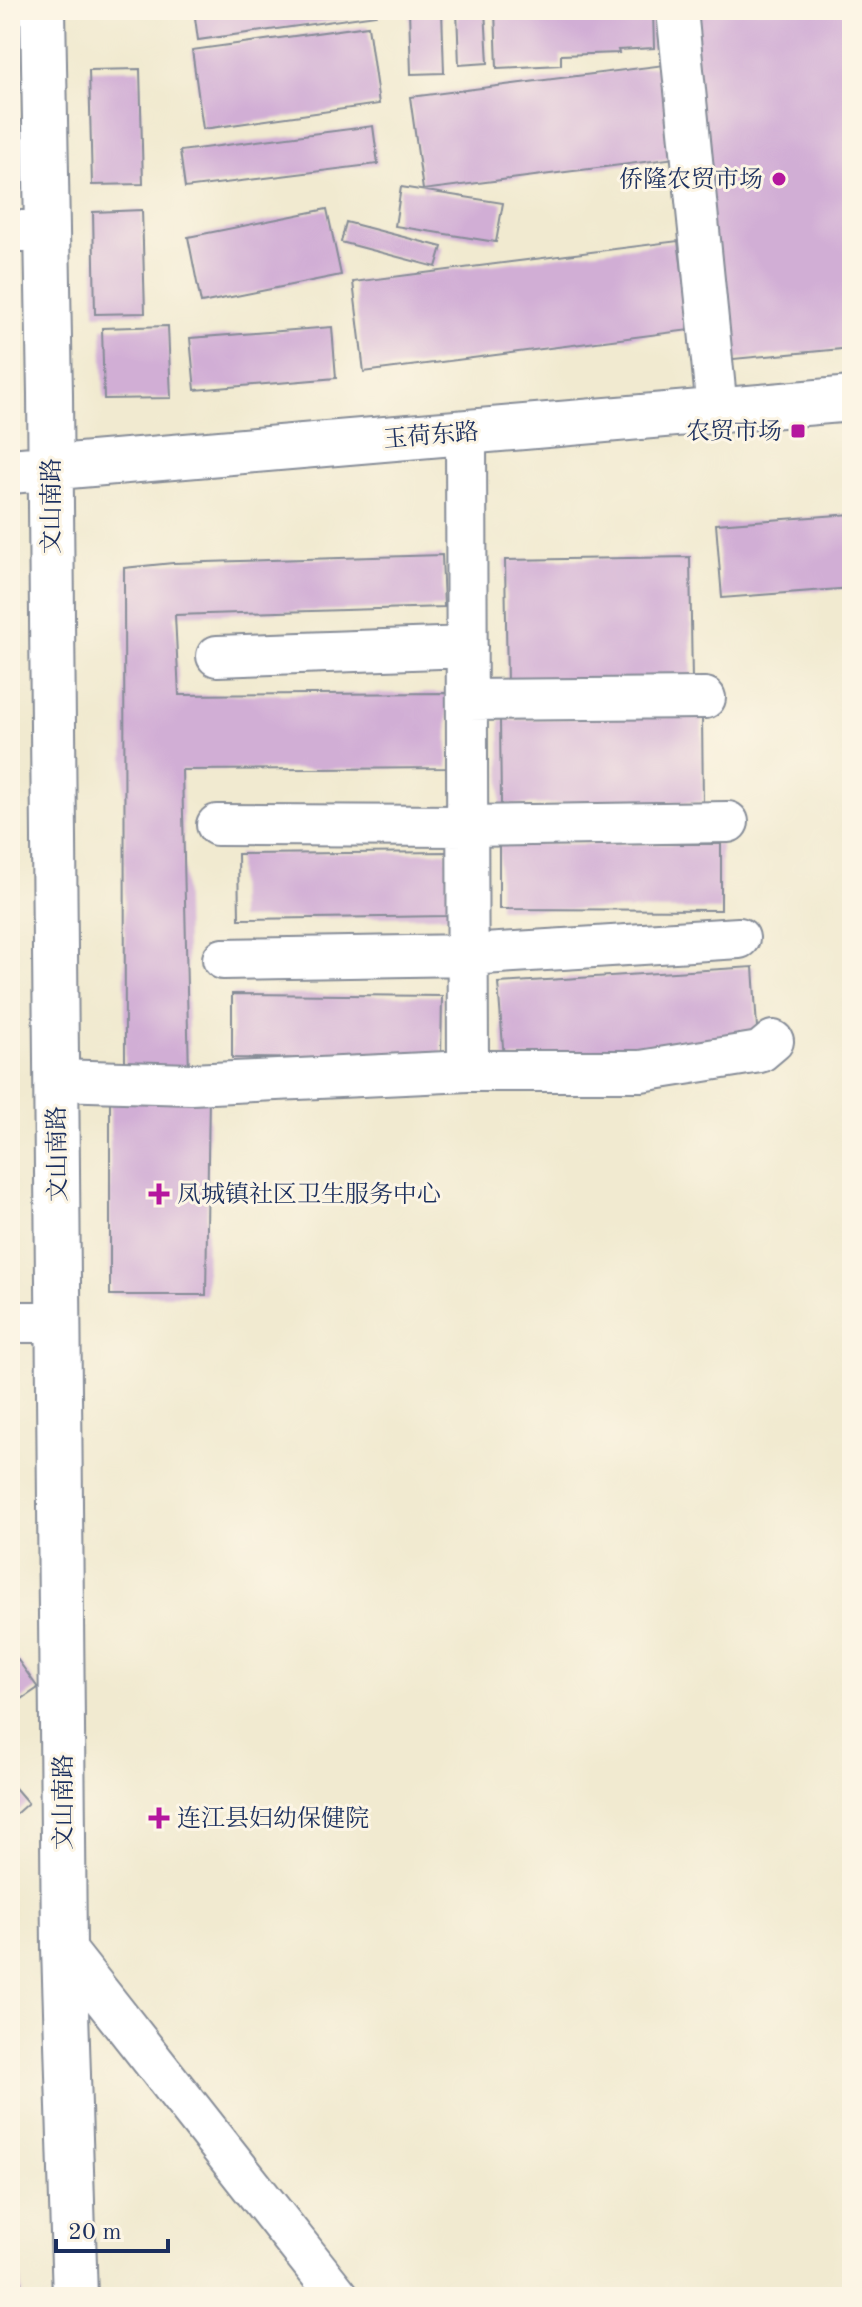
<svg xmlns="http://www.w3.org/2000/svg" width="862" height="2307" viewBox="0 0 862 2307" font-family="'Old Standard TT','Noto Serif SC',serif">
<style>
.building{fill:#d1aed5}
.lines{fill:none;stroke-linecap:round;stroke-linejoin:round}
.minor-casing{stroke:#868c97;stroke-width:44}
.major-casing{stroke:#868c97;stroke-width:48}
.minor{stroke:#fff;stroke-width:40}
.major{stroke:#fff;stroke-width:44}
.poi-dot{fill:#b5179e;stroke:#fcf5e5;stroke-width:3}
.labels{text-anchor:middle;stroke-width:6;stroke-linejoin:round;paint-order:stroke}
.poi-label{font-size:24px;fill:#1b2f5e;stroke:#fcf5e5;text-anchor:end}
.street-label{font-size:24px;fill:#1b2f5e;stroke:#fcf5e5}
</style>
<rect width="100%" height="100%" fill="#fcf5e5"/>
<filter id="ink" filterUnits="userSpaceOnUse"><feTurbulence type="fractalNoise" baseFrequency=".0125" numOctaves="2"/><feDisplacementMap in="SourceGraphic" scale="16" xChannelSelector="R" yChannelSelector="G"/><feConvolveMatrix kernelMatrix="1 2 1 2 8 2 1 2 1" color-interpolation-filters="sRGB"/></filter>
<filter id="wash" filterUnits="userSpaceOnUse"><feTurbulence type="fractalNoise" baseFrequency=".006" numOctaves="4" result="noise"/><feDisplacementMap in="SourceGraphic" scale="32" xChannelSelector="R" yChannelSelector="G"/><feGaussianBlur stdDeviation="1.8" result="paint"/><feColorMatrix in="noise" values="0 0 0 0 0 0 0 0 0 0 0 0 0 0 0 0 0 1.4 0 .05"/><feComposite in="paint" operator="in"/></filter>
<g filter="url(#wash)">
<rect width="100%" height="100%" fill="#f1ead0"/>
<g id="blocks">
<path class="building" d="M194,10H376V15L198,40Z
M409,10H442L444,73L411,74Z
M457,10H485L488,63L459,65Z
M495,10H653L654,48L618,50L619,53L561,55V65L497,68Z
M690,10H852V348L723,360Z
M368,26L379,104L203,129L192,50Z
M672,64L684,157L423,190L410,97Z
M140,69L143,184L92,185L89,70Z
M373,126L378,164L185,188L180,151Z
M401,187L503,203L496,242L395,226Z
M327,209L341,275L201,303L188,237Z
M142,210L145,313L95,314L93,212Z
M346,222L442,247L436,267L341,242Z
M678,241L690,330L364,372L353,282Z
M168,326L171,398L104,399L102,328Z
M332,327L336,378L195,390L190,338Z
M852,514V588L722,598L716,524Z
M442,555L444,607L175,615L179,695L447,693L448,768L182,770L189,1076L125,1071L124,568L173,563Z
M690,557L692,682L507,685L505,560Z
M702,716L703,802L501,805L500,720Z
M499,844H721V910L499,909Z
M447,852L449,916L239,919L238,854Z
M753,967L758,1043L504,1059L498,983Z
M232,994L442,996L441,1060L232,1058Z
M110,1090L209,1094L206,1295H110Z
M10,1649L38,1688L10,1707Z
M10,1782L28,1803L10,1819Z
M15,2206L22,2297H10V2207Z"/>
</g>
</g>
<g filter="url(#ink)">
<use href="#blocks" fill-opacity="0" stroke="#868c97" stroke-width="2"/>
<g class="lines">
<defs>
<path id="minor" d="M677,10L717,410
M10,231H47
M466,432L468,1071
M217,656L467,647
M468,700L705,698
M217,825L468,826L728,822
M223,959L468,955L739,938
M56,1080L191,1084L468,1071H641L760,1052L773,1041
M10,1322H58
M64,1948L339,2297"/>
<path id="major" d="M43,10L50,394L64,1948L75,2297
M10,471L852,399"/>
</defs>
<use href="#minor" class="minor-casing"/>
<use href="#major" class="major-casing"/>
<use href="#minor" class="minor"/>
<use href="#major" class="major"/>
</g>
</g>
<g class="poi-dot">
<circle cx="779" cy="179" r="8"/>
<rect x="790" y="423" width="16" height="16" rx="4"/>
<path d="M155 1182h8v8h8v8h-8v8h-8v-8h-8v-8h8z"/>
<path d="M155 1806h8v8h8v8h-8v8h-8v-8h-8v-8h8z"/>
</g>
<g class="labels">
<g class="poi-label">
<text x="763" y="187">侨隆农贸市场</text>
<text x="782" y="439">农贸市场</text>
<text x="177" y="1202" text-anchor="start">凤城镇社区卫生服务中心</text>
<text x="177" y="1826" text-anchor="start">连江县妇幼保健院</text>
</g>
<g class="street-label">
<text transform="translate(431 435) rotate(-5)" y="8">玉荷东路</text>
<text transform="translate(51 506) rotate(-90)" y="8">文山南路</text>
<text transform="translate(57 1154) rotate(-91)" y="8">文山南路</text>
<text transform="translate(63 1802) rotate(-90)" y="8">文山南路</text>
</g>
</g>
<rect width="862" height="2307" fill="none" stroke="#fcf5e5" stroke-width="40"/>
<path d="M56 2239v12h112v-12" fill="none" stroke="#1b2f5e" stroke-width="4"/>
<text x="68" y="2239" font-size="24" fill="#1b2f5e" stroke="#fcf5e5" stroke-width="6" paint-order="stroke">20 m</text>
</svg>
